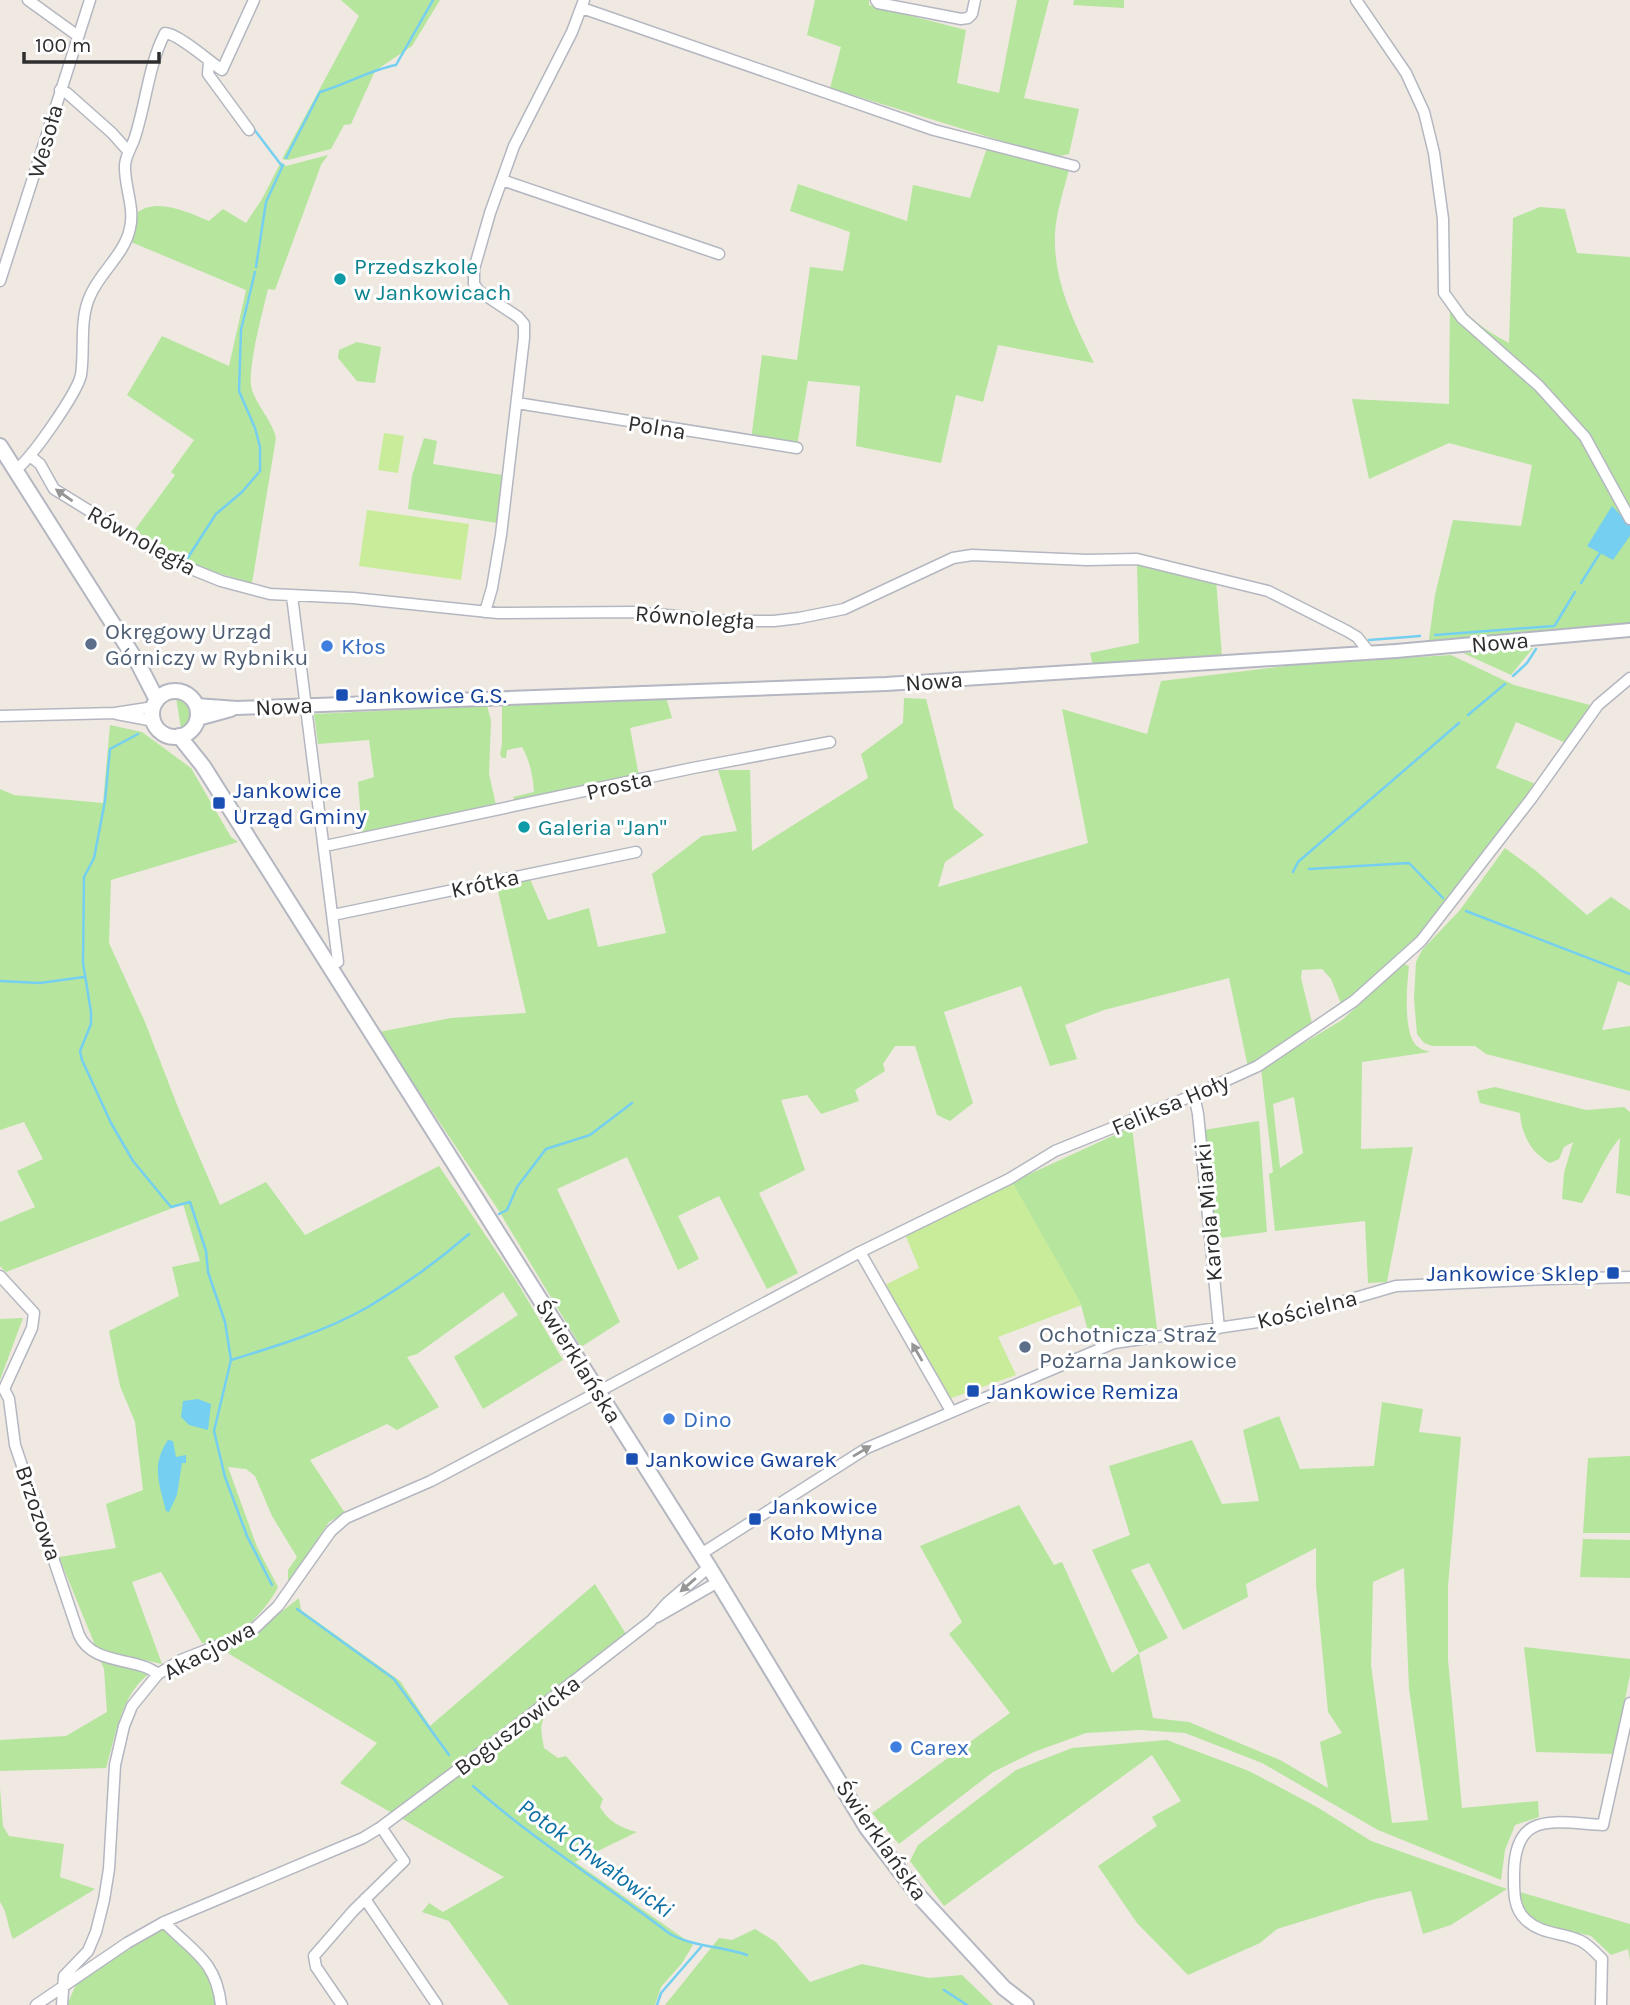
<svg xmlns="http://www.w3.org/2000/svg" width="1630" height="2005" viewBox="0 0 1630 2005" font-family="Karla,sans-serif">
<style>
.green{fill:#b6e59e;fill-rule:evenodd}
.pitch{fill:#c9ec9a}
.water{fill:#75cff0}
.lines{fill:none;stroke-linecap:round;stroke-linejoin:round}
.stream{stroke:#75cff0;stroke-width:2.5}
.minor-casing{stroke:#b4b7c1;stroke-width:13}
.tertiary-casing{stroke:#b4b7c1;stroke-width:16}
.secondary-casing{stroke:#b4b7c1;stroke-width:18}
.minor{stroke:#fff;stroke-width:10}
.tertiary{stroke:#fff;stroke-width:12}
.secondary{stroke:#fff;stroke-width:14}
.oneway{fill:#969696}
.culture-dot{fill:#0f9aa8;stroke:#fff;stroke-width:2.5}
.service-dot{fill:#5c6f8a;stroke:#fff;stroke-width:2.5}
.shop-dot{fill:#3f7fe0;stroke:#fff;stroke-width:2.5}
.transit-dot{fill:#1a4fb4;stroke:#fff;stroke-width:2.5}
.labels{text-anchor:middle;stroke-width:6;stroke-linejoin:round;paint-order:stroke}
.street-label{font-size:23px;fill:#2e2e2e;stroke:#fff}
.culture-label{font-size:23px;fill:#0d838f;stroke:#fff;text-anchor:start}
.service-label{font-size:23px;fill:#4e5e75;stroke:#fff;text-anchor:start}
.shop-label{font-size:23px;fill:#366cbe;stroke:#fff;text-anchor:start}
.transit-label{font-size:23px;fill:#164399;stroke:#fff;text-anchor:start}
.water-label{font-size:24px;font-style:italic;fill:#0d6fa3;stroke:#fff}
</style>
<rect width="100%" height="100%" fill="#efe9e1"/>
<path class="green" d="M341,0H440L412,46L375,71L351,124L344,125L331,149L288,160L282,159L359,16Z
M815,0H869V5L966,30L957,83L999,93L1017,0H1049L1024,98L1079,109L1069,154L1054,157L830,88L841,47L807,35Z
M1074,0H1124V8L1073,5Z
M987,148L1069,169C1064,190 1056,212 1055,234C1053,281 1074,322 1094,363L998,345L983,402L956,395L941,463L856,446L860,386L808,381L797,446L751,440L762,355L797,360L810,267L843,271L850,232L790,211L798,184L907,221L913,185L970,198Z
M328,155L321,165L275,290L268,289C263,311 246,372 252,390C258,408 272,420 276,438L252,583L204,569L134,531L175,475L171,472L194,440L127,395L162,336L229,366L246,290L131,242L136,228V214C155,196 189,213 209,221L223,209L246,223L262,199L281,162L286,166Z
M1540,207L1565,209L1577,253L1630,257V513L1624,520L1630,528V624L1431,643L1429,639L1435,595L1453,520L1521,526L1532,465L1449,443L1369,479L1352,399L1449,404L1450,293C1464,315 1486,331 1509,343L1513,218Z
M357,342L381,347L375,383L357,381L338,358L339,350Z
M424,438L437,441L433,464L502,475L497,523L408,509L412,476Z
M1137,564L1216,579L1222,657L1093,665L1090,653L1139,643Z
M1533,648L1511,675L1463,653Z
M1451,655L1514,685L1590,705L1566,743L1516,722L1496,768L1538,785L1420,940L1342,1006L1331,979L1322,969L1302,970L1301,978L1313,1027L1248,1067L1229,978L1104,1010L1065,1025L1077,1059L1050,1066L1021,986L944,1012L973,1103L950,1121L937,1115L915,1046H895L883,1064L885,1071L855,1090L859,1101L821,1114L807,1095L781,1100L805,1170L759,1193L798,1273L767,1289L719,1196L678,1216L699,1259L678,1270L627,1157L557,1189L620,1322L581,1347L497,1208L379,1032L451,1018L526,1013L497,887L529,877L548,920L589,908L598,947L666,933L652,874L702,836L737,831L718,770H750L752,851L868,778L861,754L903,723L904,698L926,699L954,808L984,835L945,862L938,887L1088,843L1062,709L1147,734L1161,681L1294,665Z
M176,697L184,699L191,706V719L181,729Z
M666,697L672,718L630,728L639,776L515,801L513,797L534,792C533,776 530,761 522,747L507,750L506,758H502L500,754L502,744V705Z
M487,706L491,720L489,774L496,805L362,834L358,782L374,777L369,740L318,744L314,714Z
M110,725L142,732L191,768L231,837L238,842L111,880L109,943L145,1022L179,1110L220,1205L266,1182L305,1235L439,1166L517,1282L563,1360L483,1409L454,1357L518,1315L503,1292L417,1354L407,1357L439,1407L397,1430L387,1424L310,1460L345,1513L329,1522L288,1583V1570L297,1557L272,1516L255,1476L246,1469L228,1467L257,1547L278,1587C267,1610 230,1650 202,1643L161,1572L132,1582L162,1664L97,1650L59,1557L116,1548L106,1504L143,1490L135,1422L120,1386L109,1331L179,1296L172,1267L200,1261L183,1204L6,1272L0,1266V1222L35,1207L17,1171L43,1159L24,1122L0,1130V789L14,795L103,803Z
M1505,848L1535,870L1587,915L1611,897L1630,910V986L1618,981L1602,1030L1630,1026V1091L1486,1054L1475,1046H1432L1424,1043L1417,1034L1414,999L1416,962L1422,950L1460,910Z
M1404,964L1409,966C1407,984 1403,1029 1415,1044C1419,1049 1424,1050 1430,1052L1362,1062L1361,1149L1413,1147L1387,1282L1368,1283L1365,1221L1275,1231L1269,1174L1273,1172L1261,1069L1342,1020ZM1294,1097L1303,1153L1280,1168L1273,1104Z
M1495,1087L1586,1110L1624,1107L1630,1112V1196L1616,1193L1620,1138C1606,1153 1594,1184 1582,1203L1562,1199L1564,1173L1573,1142L1564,1147L1559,1159L1550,1163C1531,1153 1521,1133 1520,1113L1480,1103L1477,1091Z
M1259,1121L1267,1232L1212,1239L1204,1130Z
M1132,1127L1157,1329L1090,1339L1081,1305L1012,1182Z
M23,1318L0,1380V1319Z
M1382,1402L1423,1409L1419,1432L1461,1437L1448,1586V1660L1462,1808L1538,1801L1539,1817L1515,1825L1505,1850L1501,1880L1378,1830L1262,1763L1185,1733L1140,1730L1086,1733L1034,1752L993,1772L899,1844L872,1813L1010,1713L949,1634L962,1622L920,1546L1019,1505L1054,1565L1062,1562L1112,1673L1139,1653L1092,1550L1130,1535L1109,1466L1192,1440L1222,1504L1259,1501L1243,1430L1279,1416L1300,1469L1374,1466ZM1316,1548V1585L1328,1712L1342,1733L1320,1742L1328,1788L1280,1760L1189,1722L1153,1718L1139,1653L1168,1638L1131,1570L1149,1563L1183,1630L1248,1597L1246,1584ZM1404,1568L1409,1689L1428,1820L1392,1823L1371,1665L1373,1582Z
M1630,1456V1533H1583L1588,1458Z
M1583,1539L1630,1540V1578L1580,1577Z
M595,1584L626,1634L392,1813L340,1783L377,1743L221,1649L244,1641L299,1598L301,1610L400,1681L430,1726Z
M1524,1647L1630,1659V1675L1614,1754L1536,1752Z
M100,1659L146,1670L150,1673C121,1694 116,1735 106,1768L0,1771V1740L66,1736L107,1712L104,1669Z
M547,1708L549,1712C537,1723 542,1734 544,1748L558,1758L566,1756L603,1799L600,1807C609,1822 621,1828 637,1832L575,1862L693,1945L682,1963L661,1987L655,2005H509L449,1921L422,1912L429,1903L443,1912L504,1877L399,1817L493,1751Z
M1167,1740L1249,1771L1317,1807L1371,1841L1507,1889L1451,1925L1423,1934L1411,1891L1371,1900L1277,1929L1260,1943L1188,1975L1137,1923L1098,1866L1157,1826L1152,1817L1181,1801L1152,1755L944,1906L910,1861L918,1845L1016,1770L1072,1748Z
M0,1788L3,1826L9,1836L64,1844L60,1877L95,1889L13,1939C7,1926 8,1913 0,1902Z
M1520,1892L1630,1924V1961L1628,1949L1611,1955L1591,1936L1533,1922L1521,1904Z
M163,1929L195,1956L214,1983L217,2005H67L78,1980Z
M755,1929L776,1942L810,1982L862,1964L929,1978L962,1975L993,2005H665L719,1938L732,1940Z"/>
<path class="pitch" d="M384,433L404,436L398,473L378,470Z
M367,510L469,524L461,580L359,566Z
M1012,1182L1082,1305L998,1337L1016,1375L949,1399L881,1287L919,1268L904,1232Z"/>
<path class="water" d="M1612,506L1630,525V536L1613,560L1587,546Z
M198,1399L211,1404L208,1430L189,1425L181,1417L183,1401Z
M168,1440L173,1441L176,1457L186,1455V1463H182L177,1495L169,1512L166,1511C159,1483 151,1465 168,1440Z"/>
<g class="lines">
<path class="stream" d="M253,128L282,166
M286,158L320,92C347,84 370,70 396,65L433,0
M256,267L266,202L283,165
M187,559L216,514L242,492L260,471V447L255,428L239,391L241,330L255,272
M1581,583L1600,553
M1555,625L1575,592
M1435,635L1554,626
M1369,640L1420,636
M1513,676L1527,663L1536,649
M1468,715L1505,684
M138,734L110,749L105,801L94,858L84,877L83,963L91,1012V1024L80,1051L82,1060L111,1123L133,1161L171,1207L190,1202L206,1251L208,1272L225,1322L231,1360L214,1431L225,1477L247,1536L272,1585
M1309,869L1409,863L1443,898
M1293,872L1298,862L1459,723
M1466,911L1630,974
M0,981L40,983L84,977
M499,1214L507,1210L517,1187L546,1149L590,1135L632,1103
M231,1360C277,1346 326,1331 368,1307C403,1286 438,1261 469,1234
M297,1609L394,1679L449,1755
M473,1786C535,1841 605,1884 670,1934C694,1947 721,1946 747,1955
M944,1990L967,2005
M657,2005L661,1993L701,1947"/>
<defs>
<path id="minor" d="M28,0L78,36
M876,0L878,3L961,19L968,18L972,14L975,0
M1356,0L1406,73L1424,112L1434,153L1443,219L1444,293L1462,318L1539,386L1585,437L1630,519
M582,8L934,130L1074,166
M209,62L208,74L249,130
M60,90L67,93L112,133L128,151
M502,180L719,254
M0,281L90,0
M517,403L797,448
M30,456L40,464L54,489L169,560L221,581L270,594L353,598L498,613L635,612L729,621H774L799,618L844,609L953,558L972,555L1087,560L1137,559L1268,591L1347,631L1357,637L1370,653
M15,470C30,461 77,393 81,375C85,349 79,320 90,296C100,272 125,254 130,228C135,207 124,186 125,165C126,155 131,148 134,140C146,105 148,66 165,33C177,33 209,61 222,70L254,0
M292,596L338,962
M485,612L492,588L501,535L524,338V324L518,317L479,291L474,284V269L490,213L514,146L572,32L584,0
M117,714L154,721
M0,716L115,713L154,707
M325,846L693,768L830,742
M333,915L636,852
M1194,1095L1198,1114L1219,1328
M860,1252L951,1411
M0,1276L34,1313L32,1328L4,1389L9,1399L15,1445L79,1635C93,1666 135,1656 158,1674
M701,1554L867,1448L1114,1343L1286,1318L1396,1286L1548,1279L1630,1277
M657,1617L718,1582
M365,1899L437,2005
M164,1922C193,1952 216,1960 221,2005
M36,2005L127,1943L164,1922L363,1838L381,1827L511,1730L651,1621L667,1603L709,1567
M62,2005L64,1976L88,1951L96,1932L104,1900L109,1869L115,1765L124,1726L132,1706L158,1674L181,1660L237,1638L256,1627L278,1606L331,1531L346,1518L431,1481L860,1252L1009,1179L1055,1151L1194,1095L1258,1066L1354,1001L1421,941L1531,799L1598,705L1630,678
M342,2005L316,1967L314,1956L353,1911L404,1861L381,1827
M1601,2005L1602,1959C1596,1953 1589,1945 1581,1941C1563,1932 1542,1935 1526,1920C1514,1909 1514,1894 1514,1880C1512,1810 1551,1822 1603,1825L1630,1703"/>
<path id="tertiary" d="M196,705L237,708L886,684L1396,651L1630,630
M198,719L231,710"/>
<path id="secondary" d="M0,446L139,665L157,700
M152 714a23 23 0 1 1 46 0a23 23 0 1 1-46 0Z
M179,736L203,766L709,1567L867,1828L919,1896L1004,1988L1026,2005"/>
</defs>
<use href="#minor" class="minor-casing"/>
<use href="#tertiary" class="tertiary-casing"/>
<use href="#secondary" class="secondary-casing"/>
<use href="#minor" class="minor"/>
<use href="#tertiary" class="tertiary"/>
<use href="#secondary" class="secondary"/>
</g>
<defs><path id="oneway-solid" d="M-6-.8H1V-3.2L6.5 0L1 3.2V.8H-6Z" transform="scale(1.75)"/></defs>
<g class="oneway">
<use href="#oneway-solid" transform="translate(64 495) rotate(-145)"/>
<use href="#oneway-solid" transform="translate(917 1352) rotate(-120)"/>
<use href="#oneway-solid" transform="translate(862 1451) rotate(-31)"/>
<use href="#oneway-solid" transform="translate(688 1585) rotate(139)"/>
</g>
<g class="culture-dot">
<circle cx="340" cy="279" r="7"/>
<circle cx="524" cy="827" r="7"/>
</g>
<g class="service-dot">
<circle cx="91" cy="644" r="7"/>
<circle cx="1025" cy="1347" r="7"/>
</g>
<g class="shop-dot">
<circle cx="327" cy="646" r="7"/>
<circle cx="669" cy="1419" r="7"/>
<circle cx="896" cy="1747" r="7"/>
</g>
<g class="transit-dot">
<rect x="335" y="688" width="14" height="14" rx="3.5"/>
<rect x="212" y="796" width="14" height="14" rx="3.5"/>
<rect x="1606" y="1266" width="14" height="14" rx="3.5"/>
<rect x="966" y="1384" width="14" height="14" rx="3.5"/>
<rect x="625" y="1452" width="14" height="14" rx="3.5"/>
<rect x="748" y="1512" width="14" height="14" rx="3.5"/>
</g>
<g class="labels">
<g class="street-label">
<text transform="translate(45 141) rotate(-74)" y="8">Wesoła</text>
<text transform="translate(657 427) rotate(9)" y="8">Polna</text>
<text transform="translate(142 540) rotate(29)" y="8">Równoległa</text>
<text transform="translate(695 617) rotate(4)" y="8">Równoległa</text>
<text transform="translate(1500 642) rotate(-5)" y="8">Nowa</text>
<text transform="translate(934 681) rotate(-4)" y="8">Nowa</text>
<text transform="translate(284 706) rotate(-3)" y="8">Nowa</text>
<text transform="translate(619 785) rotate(-13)" y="8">Prosta</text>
<text transform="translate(485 883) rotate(-12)" y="8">Krótka</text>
<text transform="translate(1170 1104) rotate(-23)" y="8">Feliksa Hoły</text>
<text transform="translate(1208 1212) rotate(-95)" y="8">Karola Miarki</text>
<text transform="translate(1307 1309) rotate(-14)" y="8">Kościelna</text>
<text transform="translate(579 1361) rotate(58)" y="8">Świerklańska</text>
<text transform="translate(39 1513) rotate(71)" y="8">Brzozowa</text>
<text transform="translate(209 1650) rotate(-28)" y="8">Akacjowa</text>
<text transform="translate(517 1725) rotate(-37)" y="8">Boguszowicka</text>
<text transform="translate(882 1840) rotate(55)" y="8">Świerklańska</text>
</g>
<g class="culture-label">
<text x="354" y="274">Przedszkole<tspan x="354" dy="26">w Jankowicach</tspan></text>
<text x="538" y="835">Galeria "Jan"</text>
</g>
<g class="service-label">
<text x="105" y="639">Okręgowy Urząd<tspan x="105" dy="26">Górniczy w Rybniku</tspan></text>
<text x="1039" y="1342">Ochotnicza Straż<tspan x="1039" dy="26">Pożarna Jankowice</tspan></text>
</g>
<g class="shop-label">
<text x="341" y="654">Kłos</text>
<text x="683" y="1427">Dino</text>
<text x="910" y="1755">Carex</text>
</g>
<g class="transit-label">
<text x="356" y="703">Jankowice G.S.</text>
<text x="233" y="798">Jankowice<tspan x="233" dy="26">Urząd Gminy</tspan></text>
<text x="1599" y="1281" text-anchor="end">Jankowice Sklep</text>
<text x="987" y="1399">Jankowice Remiza</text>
<text x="646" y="1467">Jankowice Gwarek</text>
<text x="769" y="1514">Jankowice<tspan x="769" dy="26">Koło Młyna</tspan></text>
</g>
<g class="water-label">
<text transform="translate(596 1858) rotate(36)" y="8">Potok Chwałowicki</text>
</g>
</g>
<path d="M24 52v10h135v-10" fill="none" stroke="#2e2e2e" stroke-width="3.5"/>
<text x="35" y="52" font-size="21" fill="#2e2e2e" stroke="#ffffff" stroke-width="5" paint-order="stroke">100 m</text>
</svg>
